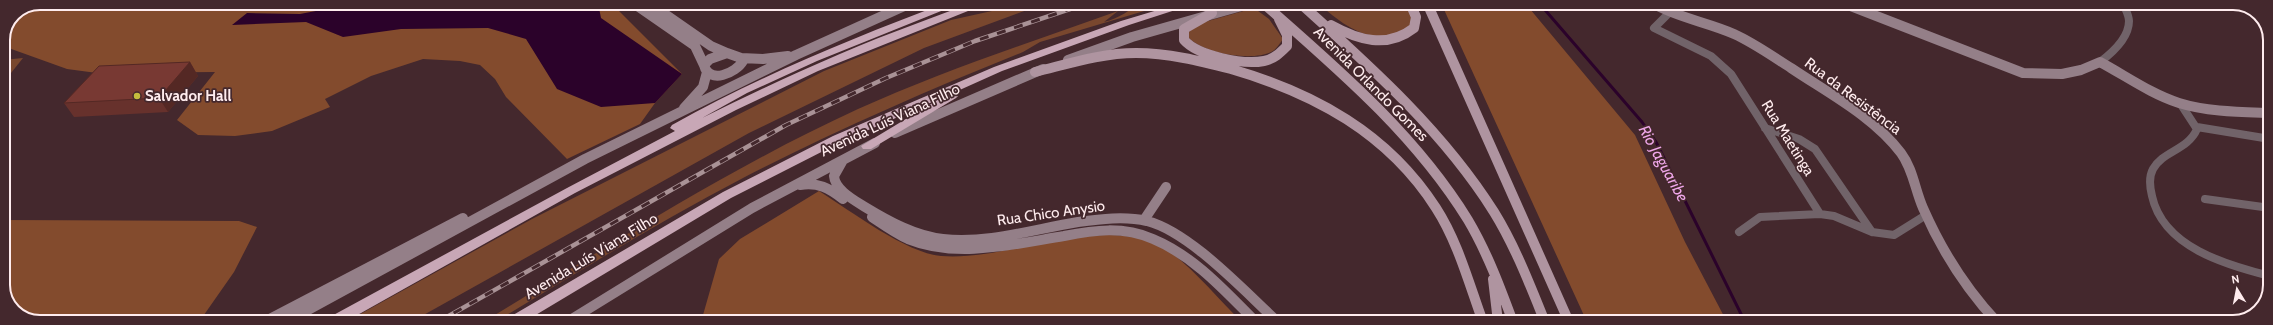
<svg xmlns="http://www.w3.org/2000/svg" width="2273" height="325" viewBox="0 0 2273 325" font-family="Cabin,sans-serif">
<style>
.green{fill:#79472e}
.forest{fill:#834b2d}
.water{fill:#2b022a}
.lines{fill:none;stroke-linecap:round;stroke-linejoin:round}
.stream{stroke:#2b022a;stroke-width:3}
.street{stroke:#716369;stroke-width:8}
.secondary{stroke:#947f88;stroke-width:10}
.primary{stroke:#af94a0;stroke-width:10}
.highway{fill:#c8a7b6;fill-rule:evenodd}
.rail-casing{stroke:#a99296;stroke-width:4.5}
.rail{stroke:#44282d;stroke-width:3;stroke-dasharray:9;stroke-linecap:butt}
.wall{fill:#67312c}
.shaded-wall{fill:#542824}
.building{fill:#783933;stroke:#542824}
.poi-dot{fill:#c4bc3d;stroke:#44282d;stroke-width:1.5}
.labels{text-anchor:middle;stroke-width:3.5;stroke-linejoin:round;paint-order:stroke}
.street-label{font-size:15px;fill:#ffecee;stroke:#44282d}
.poi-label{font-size:15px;font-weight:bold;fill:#ffecee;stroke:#44282d;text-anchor:start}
.water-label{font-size:16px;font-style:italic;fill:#efa7e9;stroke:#44282d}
.rim{fill:none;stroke:#ffecee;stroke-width:2}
</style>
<rect width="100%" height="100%" fill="#44282d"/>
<path class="green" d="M1028,3H1046L924,48L749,133L411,322H346L532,219L824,71L951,20Z
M1144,3H1171L1040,42L1023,52C928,90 834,131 743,178C658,222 577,273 495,322H483C606,248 727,169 858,109C942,71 1031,42 1118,11L1104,22C1119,19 1129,9 1144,3Z
M1318,3H1407L1411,13L1412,25C1376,51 1345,27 1318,3Z
M1254,8L1269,19L1283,39C1280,43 1276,50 1271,52C1251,62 1201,53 1187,36V30L1194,25Z
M23,58L3,83V60Z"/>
<path class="forest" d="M41,3H611L682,74L655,103L640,124L567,159L506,97L495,79L480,65L460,61L423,59L371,76L325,99L330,107L272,131L235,136L198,135L177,120L215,72L97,73L67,69L3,46V41L14,14Z
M1441,3H1525L1635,135L1685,242L1727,322H1587Z
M819,191C851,211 906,253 941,256C1010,262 1109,209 1170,252C1195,270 1219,300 1242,322H701L719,259L740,239Z
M3,220L239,221L257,227L234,272L199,322H36L14,311L3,289Z"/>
<path class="water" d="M358,3H598L601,18L682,74L655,103L601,107L557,89L526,39L488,28L401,29L343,37L306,22L232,25L247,13L300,14Z"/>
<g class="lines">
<path class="stream" d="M1539,3L1642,122L1656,142L1745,322"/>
<path class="street" d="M1670,12L1654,28L1711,56L1731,74L1820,214
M2100,62C2112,53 2129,38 2129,21C2129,15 2125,9 2123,3
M2180,103L2197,129C2188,150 2163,151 2153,169C2148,178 2150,188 2152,196C2163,247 2226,265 2270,276
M2197,127L2270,139
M1765,128L1799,139L1815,149L1872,232
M2205,199L2270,208
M1739,232L1760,217L1820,214L1834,216L1872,232L1894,235L1926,215"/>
<path class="secondary" d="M633,3L695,46L704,65
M649,3L711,46L727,53
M1652,3C1678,18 1707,22 1734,34C1754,43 1772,56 1791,68C1828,93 1873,116 1901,153C1913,169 1915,190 1923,208C1941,249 1967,290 1997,322
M1843,3L2023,73L2062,74L2081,70L2100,62C2126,76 2151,94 2179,103C2208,112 2240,112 2270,113
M727,53L741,58L743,61C736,73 709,85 704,65L710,59Z
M741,58L763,59L788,56
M1068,60L1132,37L1252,3
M684,108L703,87L707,72
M895,133L1043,69
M843,160L834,176C835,190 854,200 865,207C888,221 915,236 943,239C988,244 1034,229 1078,222C1100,219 1125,216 1147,221C1190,232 1244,291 1278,322
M800,185C818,182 829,188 843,199
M872,217C884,225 895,233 908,239C957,259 1014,244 1064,236C1094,230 1123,226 1153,239C1194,256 1225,291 1256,322
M1144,220L1166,187
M264,322L463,218
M286,322L585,159L796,55L911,3
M567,322L752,208L875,143
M2152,322L2161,320L2181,322"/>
<path class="primary" d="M1263,3C1338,69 1415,134 1468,220C1487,252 1500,287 1513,322
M1300,3C1371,67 1443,131 1494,212C1515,246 1530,285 1545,322
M1427,3L1569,322
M1212,13L1184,29V40C1198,56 1243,65 1264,61C1274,59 1280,53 1287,46V35L1279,19
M1331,25C1358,40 1387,49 1414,28L1416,17L1410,3
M1035,72C1068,64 1101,53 1136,53C1168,53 1200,61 1231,69C1314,93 1388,133 1436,208C1458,242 1469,284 1483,322
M1493,279L1498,322"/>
<path class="highway" d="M946,3H961L817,61L747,93L702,118C773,83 844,50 918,23C941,15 964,3 988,3L818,71L736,110L575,193L345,322H326L328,318L567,188L675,131L670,128L672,125C760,76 852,38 946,3Z
M1181,3H1197L1129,25L1002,71L953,93L958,96L956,98L871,149H863L861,146L939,99L841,142L731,198L524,322H506L508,318L723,192L833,136L994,67L1121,21Z"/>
<defs>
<path id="rail" d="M438,322L786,125L886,78L975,41L1088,3"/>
</defs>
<use href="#rail" class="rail-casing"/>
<use href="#rail" class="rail"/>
</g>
<path class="wall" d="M190,62L198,76L168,112L74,117L64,103Z"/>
<path class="shaded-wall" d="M190,62L198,76L168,112L159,98Z"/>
<path class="building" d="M190,62L159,98L64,103L99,66Z
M602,314L611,322H589Z"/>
<circle class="poi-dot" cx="137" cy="96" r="4"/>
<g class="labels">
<g class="street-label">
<text transform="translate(1371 84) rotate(45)" y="5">Avenida Orlando Gomes</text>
<text transform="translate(1853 96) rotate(37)" y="5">Rua da Resistência</text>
<text transform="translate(890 120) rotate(-25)" y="5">Avenida Luís Viana Filho</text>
<text transform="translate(1788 138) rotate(58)" y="5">Rua Maetinga</text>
<text transform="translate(1051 213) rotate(-8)" y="5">Rua Chico Anysio</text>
<text transform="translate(591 256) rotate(-31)" y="5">Avenida Luís Viana Filho</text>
</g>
<g class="poi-label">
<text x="145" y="101">Salvador Hall</text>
</g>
<g class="water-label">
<text transform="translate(1664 163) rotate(61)" y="6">Rio Jaguaribe</text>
</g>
</g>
<path d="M0 0H2273V325H0ZM40 10H2233A30 30 0 0 1 2263 40V285A30 30 0 0 1 2233 315H40A30 30 0 0 1 10 285V40A30 30 0 0 1 40 10Z" fill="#44282d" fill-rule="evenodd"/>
<path class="rim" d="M40 10H2233A30 30 0 0 1 2263 40V285A30 30 0 0 1 2233 315H40A30 30 0 0 1 10 285V40A30 30 0 0 1 40 10Z"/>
<g transform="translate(2237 289) rotate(350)" stroke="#44282d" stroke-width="3" paint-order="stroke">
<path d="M0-3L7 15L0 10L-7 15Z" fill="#ffecee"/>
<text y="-6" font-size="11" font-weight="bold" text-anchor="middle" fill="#ffecee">N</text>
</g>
</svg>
